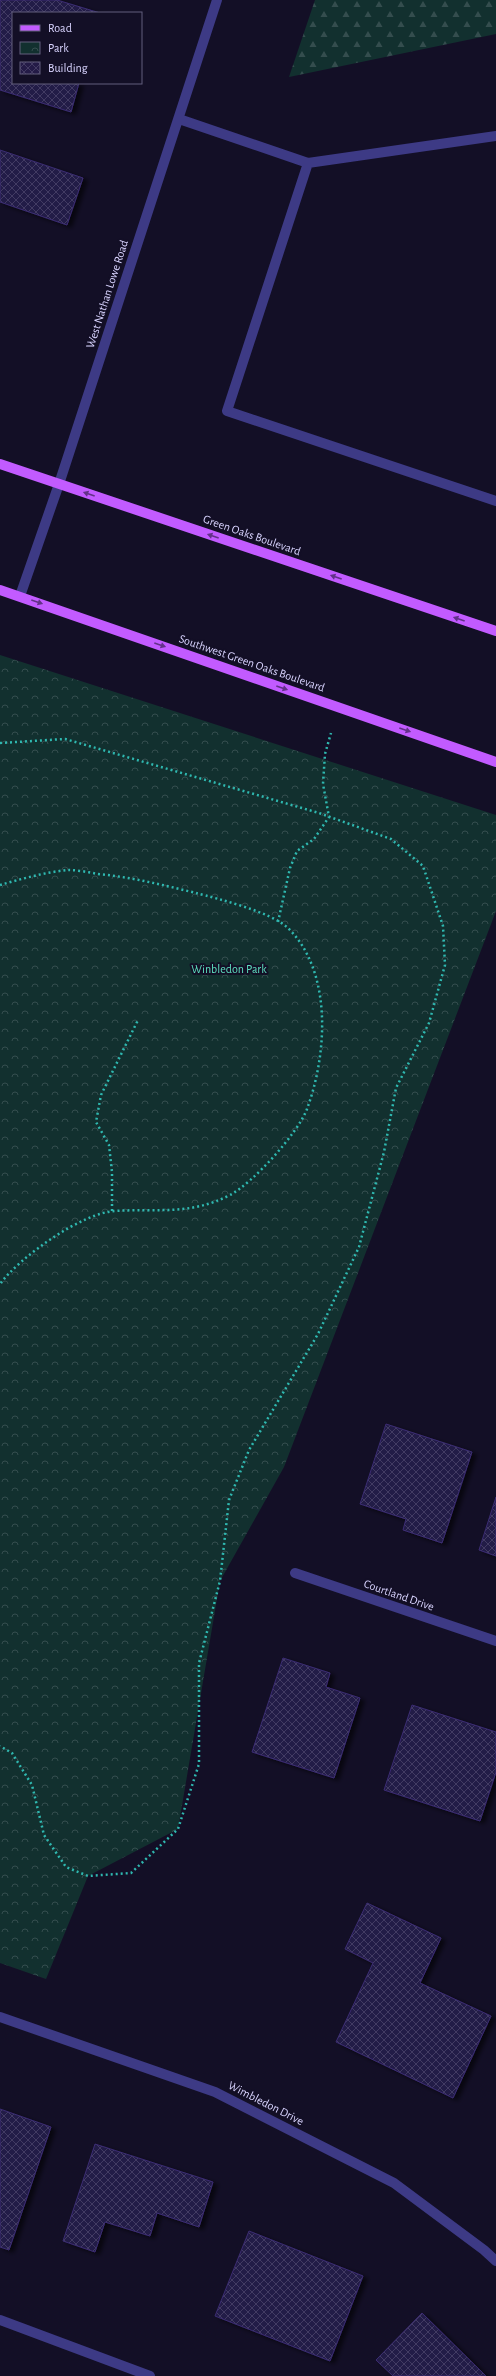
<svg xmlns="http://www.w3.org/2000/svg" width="496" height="2376" viewBox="0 0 496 2376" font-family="'Alegreya Sans',sans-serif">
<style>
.forest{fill:url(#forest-firs)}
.park{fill:url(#park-crowns)}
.building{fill:url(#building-cross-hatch);stroke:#3b2d73;filter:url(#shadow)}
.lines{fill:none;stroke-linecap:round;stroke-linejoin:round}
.path{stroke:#2fb8b0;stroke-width:2.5;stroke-dasharray:2 3;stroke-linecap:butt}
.minor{stroke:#3d3a85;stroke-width:10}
.major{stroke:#c25bff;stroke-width:10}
.oneway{fill:#623188}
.labels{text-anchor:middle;stroke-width:4;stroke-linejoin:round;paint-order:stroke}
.street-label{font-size:12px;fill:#d9d4ff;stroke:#130f26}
.park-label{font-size:12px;fill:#5fe0c0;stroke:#130f26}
</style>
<defs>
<pattern id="forest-firs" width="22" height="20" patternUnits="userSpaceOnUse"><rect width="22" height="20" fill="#12302f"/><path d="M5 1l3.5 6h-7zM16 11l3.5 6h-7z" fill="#344d4e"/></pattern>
<pattern id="park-crowns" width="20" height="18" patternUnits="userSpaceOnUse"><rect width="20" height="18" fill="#12302f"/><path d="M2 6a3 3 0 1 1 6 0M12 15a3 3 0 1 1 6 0" fill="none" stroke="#344d4e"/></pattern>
<pattern id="building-cross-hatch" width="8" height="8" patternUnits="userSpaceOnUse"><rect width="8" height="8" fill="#241b47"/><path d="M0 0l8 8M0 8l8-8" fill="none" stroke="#433b63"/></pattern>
<filter id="shadow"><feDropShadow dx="4.5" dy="2.5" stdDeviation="2" flood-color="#0009"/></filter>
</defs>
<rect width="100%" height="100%" fill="#130f26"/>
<path class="forest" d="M315,0H496V34L289,77Z"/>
<path class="park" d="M0,655L496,815V911L284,1467L220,1581L178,1829L88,1876L46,1979L0,1963Z"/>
<path class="building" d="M0,0H57L100,13H13V83H79L71,112L0,90Z
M0,150L83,178L67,225L0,202Z
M386,1424L472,1452L442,1543L403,1530L406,1519L360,1504Z
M496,1497V1556L479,1550Z
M283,1658L330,1673L326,1687L360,1698L334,1778L252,1752Z
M412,1705L496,1732V1772L480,1821L384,1790Z
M367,1903L441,1938L420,1983L491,2016L453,2098L336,2042L373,1963L345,1949Z
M0,2109L51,2127L9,2250L0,2247Z
M95,2144L213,2182L199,2227L157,2213L150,2236L105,2222L95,2252L63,2241Z
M249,2231L363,2276L330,2361L215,2316Z
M422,2313L486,2376H393L376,2360Z"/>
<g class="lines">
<path class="path" d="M0,743L65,739L319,813L391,839L423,866L443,926L445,965L429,1023L396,1088L384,1152L359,1247L318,1334L249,1450L229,1500L220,1581L199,1663V1764L178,1829L131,1873L88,1876L66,1867L44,1835L32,1785L12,1753L0,1746
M0,885C21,879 46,872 68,870C77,870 88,872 98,874C131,877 163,885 196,893C219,899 271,912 288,928C333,972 327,1055 307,1109C298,1133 253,1183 230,1195C189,1216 157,1208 115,1211C81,1213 20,1257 0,1284
M278,922L290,868L297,851L314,839L329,817L323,784L325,754L331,733
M112,1211V1172L109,1145L96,1122L101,1095L138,1020"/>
<path class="minor" d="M179,119L308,163L496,136
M308,163L227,411L496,501
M20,596L59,484L217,0
M295,1573L496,1641
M0,2017L215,2092L394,2183L484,2250L496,2261
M0,2320L150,2376"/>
<path class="major" d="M0,464L496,631
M0,590L496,762"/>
</g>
<defs><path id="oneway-solid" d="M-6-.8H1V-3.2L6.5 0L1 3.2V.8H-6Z"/></defs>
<g class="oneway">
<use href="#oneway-solid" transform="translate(89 494) rotate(-161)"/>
<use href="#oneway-solid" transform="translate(213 536) rotate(-161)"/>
<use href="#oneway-solid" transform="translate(336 577) rotate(-161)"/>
<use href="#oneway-solid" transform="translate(37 602) rotate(19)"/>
<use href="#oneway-solid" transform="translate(459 619) rotate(-161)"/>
<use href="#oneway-solid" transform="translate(160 645) rotate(19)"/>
<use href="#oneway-solid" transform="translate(282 688) rotate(19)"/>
<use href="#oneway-solid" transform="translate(405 730) rotate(19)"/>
</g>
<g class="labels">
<g class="street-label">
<text transform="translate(107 294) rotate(-72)" y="4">West Nathan Lowe Road</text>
<text transform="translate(252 535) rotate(19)" y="4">Green Oaks Boulevard</text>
<text transform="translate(252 663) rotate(19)" y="4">Southwest Green Oaks Boulevard</text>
<text transform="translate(399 1595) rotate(19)" y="4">Courtland Drive</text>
<text transform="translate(266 2103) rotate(27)" y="4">Wimbledon Drive</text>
</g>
<g class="park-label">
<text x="229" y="973">Winbledon Park</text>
</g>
</g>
<rect x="12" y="12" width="130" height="72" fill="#130f26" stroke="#625e7d"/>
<rect x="20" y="25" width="20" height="6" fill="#c25bff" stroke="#625e7d"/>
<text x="48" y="32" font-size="12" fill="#d9d4ff">Road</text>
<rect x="20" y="42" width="20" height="12" fill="url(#park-crowns)" stroke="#625e7d"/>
<text x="48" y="52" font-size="12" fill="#d9d4ff">Park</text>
<rect x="20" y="62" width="20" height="12" fill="url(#building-cross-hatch)" stroke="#625e7d"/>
<text x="48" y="72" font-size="12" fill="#d9d4ff">Building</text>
</svg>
